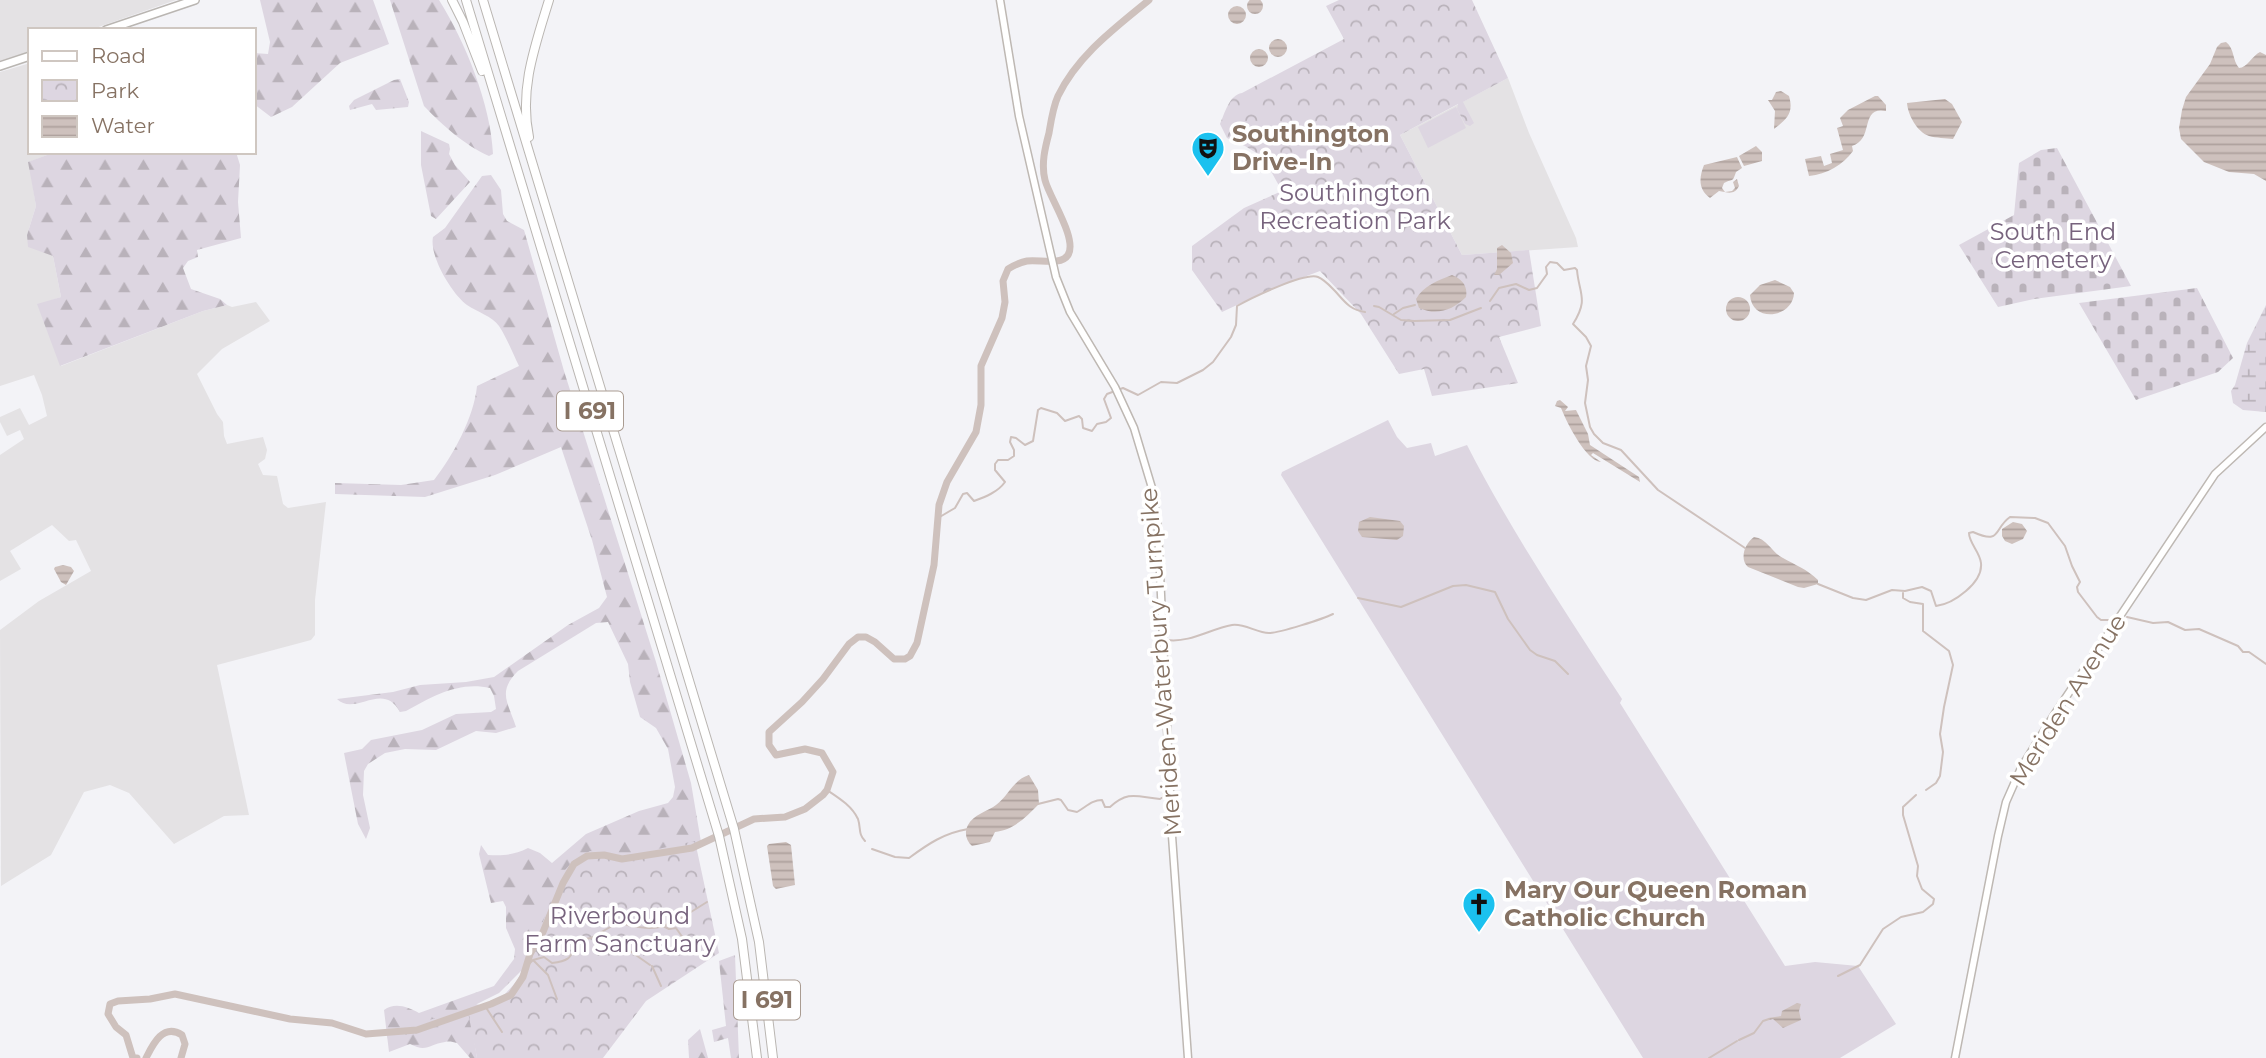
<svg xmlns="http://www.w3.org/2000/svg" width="2266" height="1058" viewBox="0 0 2266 1058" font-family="Montserrat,sans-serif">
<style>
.built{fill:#e4e2e4}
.grass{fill:#ddd6e1}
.forest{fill:url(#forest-firs)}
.wetland{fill:url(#wetland-marsh)}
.cemetery{fill:url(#cemetery-stones)}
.park{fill:url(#park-crowns)}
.water{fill:url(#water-rules)}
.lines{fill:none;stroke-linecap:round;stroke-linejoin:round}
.stream{stroke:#cec1bd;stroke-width:2}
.river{stroke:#cec1bd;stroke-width:7}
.secondary-casing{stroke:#beb8b3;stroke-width:9}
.trunk-casing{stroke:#bab6b2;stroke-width:10}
.motorway-casing{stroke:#bab6b2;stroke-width:10}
.secondary{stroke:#fff;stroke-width:6}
.trunk{stroke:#fff;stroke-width:7}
.motorway{stroke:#fff;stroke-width:8}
.labels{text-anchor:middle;stroke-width:7;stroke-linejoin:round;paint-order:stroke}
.shield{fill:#fff;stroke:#aa9c92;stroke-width:2}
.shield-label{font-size:23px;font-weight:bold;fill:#867263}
.poi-label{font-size:24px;font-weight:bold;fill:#867263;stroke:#fff;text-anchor:start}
.park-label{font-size:24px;fill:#77637d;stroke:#fff}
.street-label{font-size:24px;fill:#867263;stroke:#fff}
</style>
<defs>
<pattern id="forest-firs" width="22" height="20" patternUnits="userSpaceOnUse" patternTransform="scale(1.75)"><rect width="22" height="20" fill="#ddd6e1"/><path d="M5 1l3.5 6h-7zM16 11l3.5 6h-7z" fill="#b9b2ba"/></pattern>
<pattern id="wetland-marsh" width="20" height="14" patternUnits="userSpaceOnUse" patternTransform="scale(1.75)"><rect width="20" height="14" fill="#ddd6e1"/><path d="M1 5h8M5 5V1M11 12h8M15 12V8" fill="none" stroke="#b9b2ba"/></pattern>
<pattern id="cemetery-stones" width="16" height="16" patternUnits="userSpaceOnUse" patternTransform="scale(1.75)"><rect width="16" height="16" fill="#ddd6e1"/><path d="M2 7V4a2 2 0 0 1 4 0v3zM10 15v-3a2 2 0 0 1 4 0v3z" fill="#b9b2ba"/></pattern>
<pattern id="park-crowns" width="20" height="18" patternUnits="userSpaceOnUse" patternTransform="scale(1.75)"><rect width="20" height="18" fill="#ddd6e1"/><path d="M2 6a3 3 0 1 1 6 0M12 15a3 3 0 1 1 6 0" fill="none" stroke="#b9b2ba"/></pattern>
<pattern id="water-rules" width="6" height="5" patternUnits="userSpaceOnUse" patternTransform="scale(1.75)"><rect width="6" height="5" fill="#cec1bd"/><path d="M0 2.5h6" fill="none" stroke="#ada19d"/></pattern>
</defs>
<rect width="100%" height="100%" fill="#f3f3f7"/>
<path class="built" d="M0,0H176L90,30H30V51L0,62Z
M30,63V152H55L29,162L36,206L27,235L53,256L61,297L38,305L61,366L203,311L227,305L232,307L256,302L270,321L222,349L197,374L217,414L223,422L224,436L227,444L263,437L267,450L265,459L258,464L263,475L277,476L283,504L288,508L326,502L315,600V635L311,640L217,665L249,815L224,816L174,844L129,793L110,785L84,792L51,855L1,886L0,630L39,601L91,571L76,540L69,541L52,525L10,551L21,569L0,581V455L24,439L20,430L7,436L0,422V417L20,408L29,425L47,416L42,395L34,375L0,386V72Z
M1508,78L1529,133L1576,238L1578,247L1462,255L1400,135Z"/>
<path class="grass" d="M1456,107L1466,128L1428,148L1418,127Z
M1388,420L1397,437L1407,448L1431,443L1435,456L1467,445C1512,533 1568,616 1622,699L1620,703L1785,966L1815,962L1858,966L1896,1024L1840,1058H1643L1281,475L1282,472Z"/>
<path class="forest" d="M260,0H373L389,44L340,63L292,107L271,117L254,104V53L268,54L270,42Z
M390,0H439C465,41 491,105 493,154L489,156C466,146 442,125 424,106Z
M394,80L400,79L409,102L408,107L376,110L372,104L350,110L349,106L354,100Z
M421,131L449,144L450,149L449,154L455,165L470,182L436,219L431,216L421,165Z
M55,152H236L240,165L238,202L241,238L197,250L198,257L188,261L183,268L191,289L220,299L227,305L203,311L60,366L37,304L61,297L53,256L28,247L27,235L36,206L28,162Z
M491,175L501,190L503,214L507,221L524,230L564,371L656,662L691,783L701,842L677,851L524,968L499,993L469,1008L477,1058H470L457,1043C453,1042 449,1041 445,1042C429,1044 427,1053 410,1044L389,1052L384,1010C395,1002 408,1007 419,1013L494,986L514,959L515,949L506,928V907L503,901L491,903L479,854L481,845L488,855C503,856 514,855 528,848L540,853L552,863L586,834L639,811L668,803L673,797L675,787L668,749L656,728L640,717L630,682L628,664L608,622L596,623L518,671C497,692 508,702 516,727L496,733L476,731L436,750L405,749L385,753L368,764L364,771L363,795L370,828L366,839L358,824L344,753L362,749L371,740L422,730L456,714L491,712L496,709L494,696L490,688C459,681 433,696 406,711L400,712C383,680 355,717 337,699L393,692L420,685L466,682L494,677L568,625L599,608L607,597L592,540L561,447L495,475L425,497L335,494V483L401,485L434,480C453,456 474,417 477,386L519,366C513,354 507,338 499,326C492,316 477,312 467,305C452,294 429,256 433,237L445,228L482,176Z
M735,955L739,1058H731L728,1038L714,1042L712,1030L726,1026L719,961Z
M700,1029L708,1058H689L688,1040Z"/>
<path class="wetland" d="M2266,305V412L2243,410L2233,403L2231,391L2235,385L2247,343Z"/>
<path class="cemetery" d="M2057,148L2131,286L2034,299L1998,307L1959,245L2014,215L2019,163L2041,150Z
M2197,288L2233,358L2218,372L2136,400L2079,303Z"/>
<path class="park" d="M1339,0H1472L1508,78L1463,102L1474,123L1470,126L1465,124L1457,109L1458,104L1400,135L1462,255L1529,250L1541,326L1499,337L1518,383L1432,396L1424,369L1399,374L1361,314L1320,271L1269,290L1222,312L1192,270V246L1244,208L1282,191L1263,157L1245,146L1227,138L1220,124C1225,113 1229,95 1242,93L1344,39L1326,6Z
M695,841L719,953L646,1001L603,1058H477L468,1012L424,1027L423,1034L418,1033L388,1039L387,1036L403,1033L402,1028L453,1013L471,1003L484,1006L505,994L517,981L541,927L556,885L565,870L573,861L590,851L630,855Z"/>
<path class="water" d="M1247 6a8 8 0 1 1 16 0a8 8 0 1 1-16 0Z
M1228 15a9 9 0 1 1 18 0a9 9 0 1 1-18 0Z
M1269 48a9 9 0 1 1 18 0a9 9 0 1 1-18 0Z
M2226,42C2235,49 2232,60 2239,68C2247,68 2252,56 2260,52L2266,55V181L2254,174L2229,172L2204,162L2181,139L2179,128L2182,110L2186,97L2210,64L2217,47L2221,43Z
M1250 58a9 9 0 1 1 18 0a9 9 0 1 1-18 0Z
M1781,91L1789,96C1794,113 1787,119 1774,129L1775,111L1768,100H1772L1776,92Z
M1875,96H1878L1886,105V111C1859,106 1875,139 1852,146L1853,151C1843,165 1827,174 1809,176L1805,159L1821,156L1824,166L1832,163L1830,154L1843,150L1837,128L1843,126L1840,118L1848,110Z
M1945,99L1952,104L1962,122L1953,139C1946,138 1936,138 1929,136C1917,132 1908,115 1907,103Z
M1756,146L1762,152V161L1744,166L1739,156Z
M1737,157L1742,168L1736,172C1732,183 1734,178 1724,183L1722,188L1725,192L1732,191L1735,188L1733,182L1737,179L1739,186C1734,196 1727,192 1719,191L1710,198C1698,189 1699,178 1704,165Z
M1502,245L1511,253L1513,263L1499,275H1494L1497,269V248Z
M1452,275C1462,279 1468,286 1466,297C1453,310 1437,316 1419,308L1416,299C1423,286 1439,280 1452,275Z
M1775,280L1790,287L1794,293C1793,318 1752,324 1750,295L1760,285Z
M1726 309a12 12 0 1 1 24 0a12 12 0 1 1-24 0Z
M1560,400L1568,407L1565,411L1576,410L1588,434L1590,445L1639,477L1640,482L1593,453L1591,455L1601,462C1586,461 1567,423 1561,408L1555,406L1557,401Z
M1370,517L1400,521L1404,526L1403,536L1397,540L1362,537L1358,531L1359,522Z
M2013,522L2022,524L2027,531L2023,539L2012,544L2005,541L2002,536V529Z
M1754,537C1768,539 1771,552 1783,558C1795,565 1807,569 1818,580V584L1804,588L1798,587L1748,567C1739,559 1745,543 1754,537Z
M63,565L71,567L74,571L66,585L61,582L54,569L55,567Z
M1029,775L1038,790L1039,804C1026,817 1014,830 995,832L990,842L972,846C966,840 964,833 968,825C973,815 988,811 996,805C1009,795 1013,780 1029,775Z
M786,842L791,845L795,885L776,889L773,886L767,846L769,844Z
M1797,1003L1801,1004L1799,1011L1801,1020L1783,1028L1773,1019L1769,1020L1768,1018L1781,1016L1782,1011Z"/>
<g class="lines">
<path class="stream" d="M1490,301L1499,288L1516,284L1529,290L1537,288L1547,274L1546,267L1550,262L1557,263L1564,270L1575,268L1577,270C1579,294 1589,299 1573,324L1586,337L1591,346L1586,366L1588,380L1585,403L1590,427L1594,434L1603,443L1621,450L1658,490L1745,548
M1374,306L1379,307L1401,320L1414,321L1450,320L1481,308
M1394,314L1403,308L1415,305
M938,518L955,508L963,494L967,493L974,501C985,497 998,492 1005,482L995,470V464L998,460H1008L1014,456V450L1010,442L1011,437L1016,438L1025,445L1033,441L1038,410L1041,408L1057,413L1065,421L1079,416L1082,419L1083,428L1092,431L1097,424L1106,422L1111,418L1104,399L1107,394L1123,388L1138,395L1161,382L1177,383L1203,370L1213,362L1231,337L1236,325L1237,306C1251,298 1305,272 1318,277C1325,280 1330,286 1335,291C1345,302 1350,310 1365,312
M1818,584L1853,598L1866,600L1892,590L1905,591L1922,587L1931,591L1936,606C1953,604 1983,583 1981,563C1980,552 1969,543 1969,533L1973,532C2002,545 1993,529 2010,517L2035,518L2048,523L2065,546L2072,566L2080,582L2077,587L2078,592L2097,617L2101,620H2108
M1903,593V598L1910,602L1923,604V631L1949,651L1953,665L1944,707L1940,734L1943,752L1940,776L1936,783L1926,790
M1358,598L1401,607L1453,586L1466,585L1495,592L1508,619L1530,650L1537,655L1555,661L1568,674
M2127,617L2153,623L2168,622L2185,630L2199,629L2238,646L2243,652H2249L2266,664
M1167,640C1190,643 1210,629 1232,625C1244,623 1257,633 1269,633C1279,633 1323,619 1333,614
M1158,642L1161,714
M827,790C839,798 852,806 858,819C861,828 858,834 865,841
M1038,804L1058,799L1061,800L1068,810L1077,812C1086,807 1092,800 1102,800L1105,807H1110C1129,790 1137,797 1160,799L1163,797L1164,787
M872,849L895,857L909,858C928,844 944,833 968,829
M663,926L678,920L707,902
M603,932L650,965
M533,960L548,975L557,999
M652,966L661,986
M526,967L533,960L544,957L552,963C575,960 569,955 579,940L591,938L619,922C631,927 651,930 663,926L669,929L676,928L683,938
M1838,976L1860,965L1883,929L1901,917L1923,912L1933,904L1934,899L1922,889L1917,876L1918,866L1903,815V807L1916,795
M485,1006L502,1032
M1739,1040L1754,1033L1763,1021L1769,1019
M1709,1058L1737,1041"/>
<path class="river" d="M137,1058H133L126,1035L116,1027L108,1014L110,1004L118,1001L150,999L175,994L290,1019L332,1023L366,1034L417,1030L491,1004L511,995L523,977L530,954L543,932L563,883L574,864L587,856L604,855L622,859L692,848L754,819L785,817L805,809L823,795L827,790L833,772L822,753L805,749L776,755L769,745V732L802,702L823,679L849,644L858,637H866L875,642L894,659H905L910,656L917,643L934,565L939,505L947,482L976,432L981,405V366L1002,318L1005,302L1003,281L1008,269C1013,266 1021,262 1027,261C1038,259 1061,266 1068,255C1078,239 1049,197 1045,180C1041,164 1045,148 1049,133C1051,121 1053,107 1058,96C1078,55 1115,28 1149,0
M146,1058C153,1044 163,1023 182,1035L185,1044L181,1058"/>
<defs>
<path id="secondary" d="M1000,0L1019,116L1056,277L1070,312L1115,387L1134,428L1152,488L1158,529L1172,836L1188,1058
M1955,1058L1998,836L2006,802L2021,768L2054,715L2215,474L2266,427"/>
<path id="trunk" d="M106,30L195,0
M0,66L30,56"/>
<path id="motorway" d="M452,0L463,22L482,71
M466,0L719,836L742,939L757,1058
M483,0L734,829L759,942L773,1058
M529,137C519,89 535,46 549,0"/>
</defs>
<use href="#secondary" class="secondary-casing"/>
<use href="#trunk" class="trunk-casing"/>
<use href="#motorway" class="motorway-casing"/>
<use href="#secondary" class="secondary"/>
<use href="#trunk" class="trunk"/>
<use href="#motorway" class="motorway"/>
</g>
<defs>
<symbol id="theatre-pin" viewBox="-11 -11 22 30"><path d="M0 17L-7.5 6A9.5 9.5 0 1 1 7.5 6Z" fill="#1bc1ef" stroke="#fff"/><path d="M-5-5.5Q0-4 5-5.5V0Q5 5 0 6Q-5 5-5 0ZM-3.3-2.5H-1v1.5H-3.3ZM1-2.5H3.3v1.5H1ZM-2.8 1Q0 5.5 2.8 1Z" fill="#111"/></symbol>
<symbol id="church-pin" viewBox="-11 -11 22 30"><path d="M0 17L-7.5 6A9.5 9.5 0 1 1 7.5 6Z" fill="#1bc1ef" stroke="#fff"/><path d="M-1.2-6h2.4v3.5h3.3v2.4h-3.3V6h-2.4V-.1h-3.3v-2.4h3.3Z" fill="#111"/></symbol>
</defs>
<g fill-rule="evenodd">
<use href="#theatre-pin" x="1189" y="129" width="38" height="52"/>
<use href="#church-pin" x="1460" y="885" width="38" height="52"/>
</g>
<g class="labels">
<g class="shield">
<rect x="557" y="391.5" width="66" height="39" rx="5"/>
<rect x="734" y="980.5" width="66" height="39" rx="5"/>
</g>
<g class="shield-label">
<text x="590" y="419">I 691</text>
<text x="767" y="1008">I 691</text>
</g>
<g class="poi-label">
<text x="1232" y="142">Southington<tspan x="1232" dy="28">Drive-In</tspan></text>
<text x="1504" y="898">Mary Our Queen Roman<tspan x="1504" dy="28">Catholic Church</tspan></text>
</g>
<g class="park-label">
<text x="1355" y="201">Southington<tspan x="1355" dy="28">Recreation Park</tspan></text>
<text x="2053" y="240">South End<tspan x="2053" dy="28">Cemetery</tspan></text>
<text x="620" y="924">Riverbound<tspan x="620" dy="28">Farm Sanctuary</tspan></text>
</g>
<g class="street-label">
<text transform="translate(1161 662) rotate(-94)" y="8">Meriden-Waterbury Turnpike</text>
<text transform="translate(2068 700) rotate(-58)" y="8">Meriden Avenue</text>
</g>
</g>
<rect x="28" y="28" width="228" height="126" fill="#ffffff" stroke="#cfc7c1" stroke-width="2"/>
<rect x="42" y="51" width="35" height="10" fill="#ffffff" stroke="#cfc7c1" stroke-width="2"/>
<text x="91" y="63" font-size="21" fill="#867263">Road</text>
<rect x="42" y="80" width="35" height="21" fill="url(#park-crowns)" stroke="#cfc7c1" stroke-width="2"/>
<text x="91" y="98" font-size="21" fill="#867263">Park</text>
<rect x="42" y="116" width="35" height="21" fill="url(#water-rules)" stroke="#cfc7c1" stroke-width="2"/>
<text x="91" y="133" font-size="21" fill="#867263">Water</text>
</svg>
